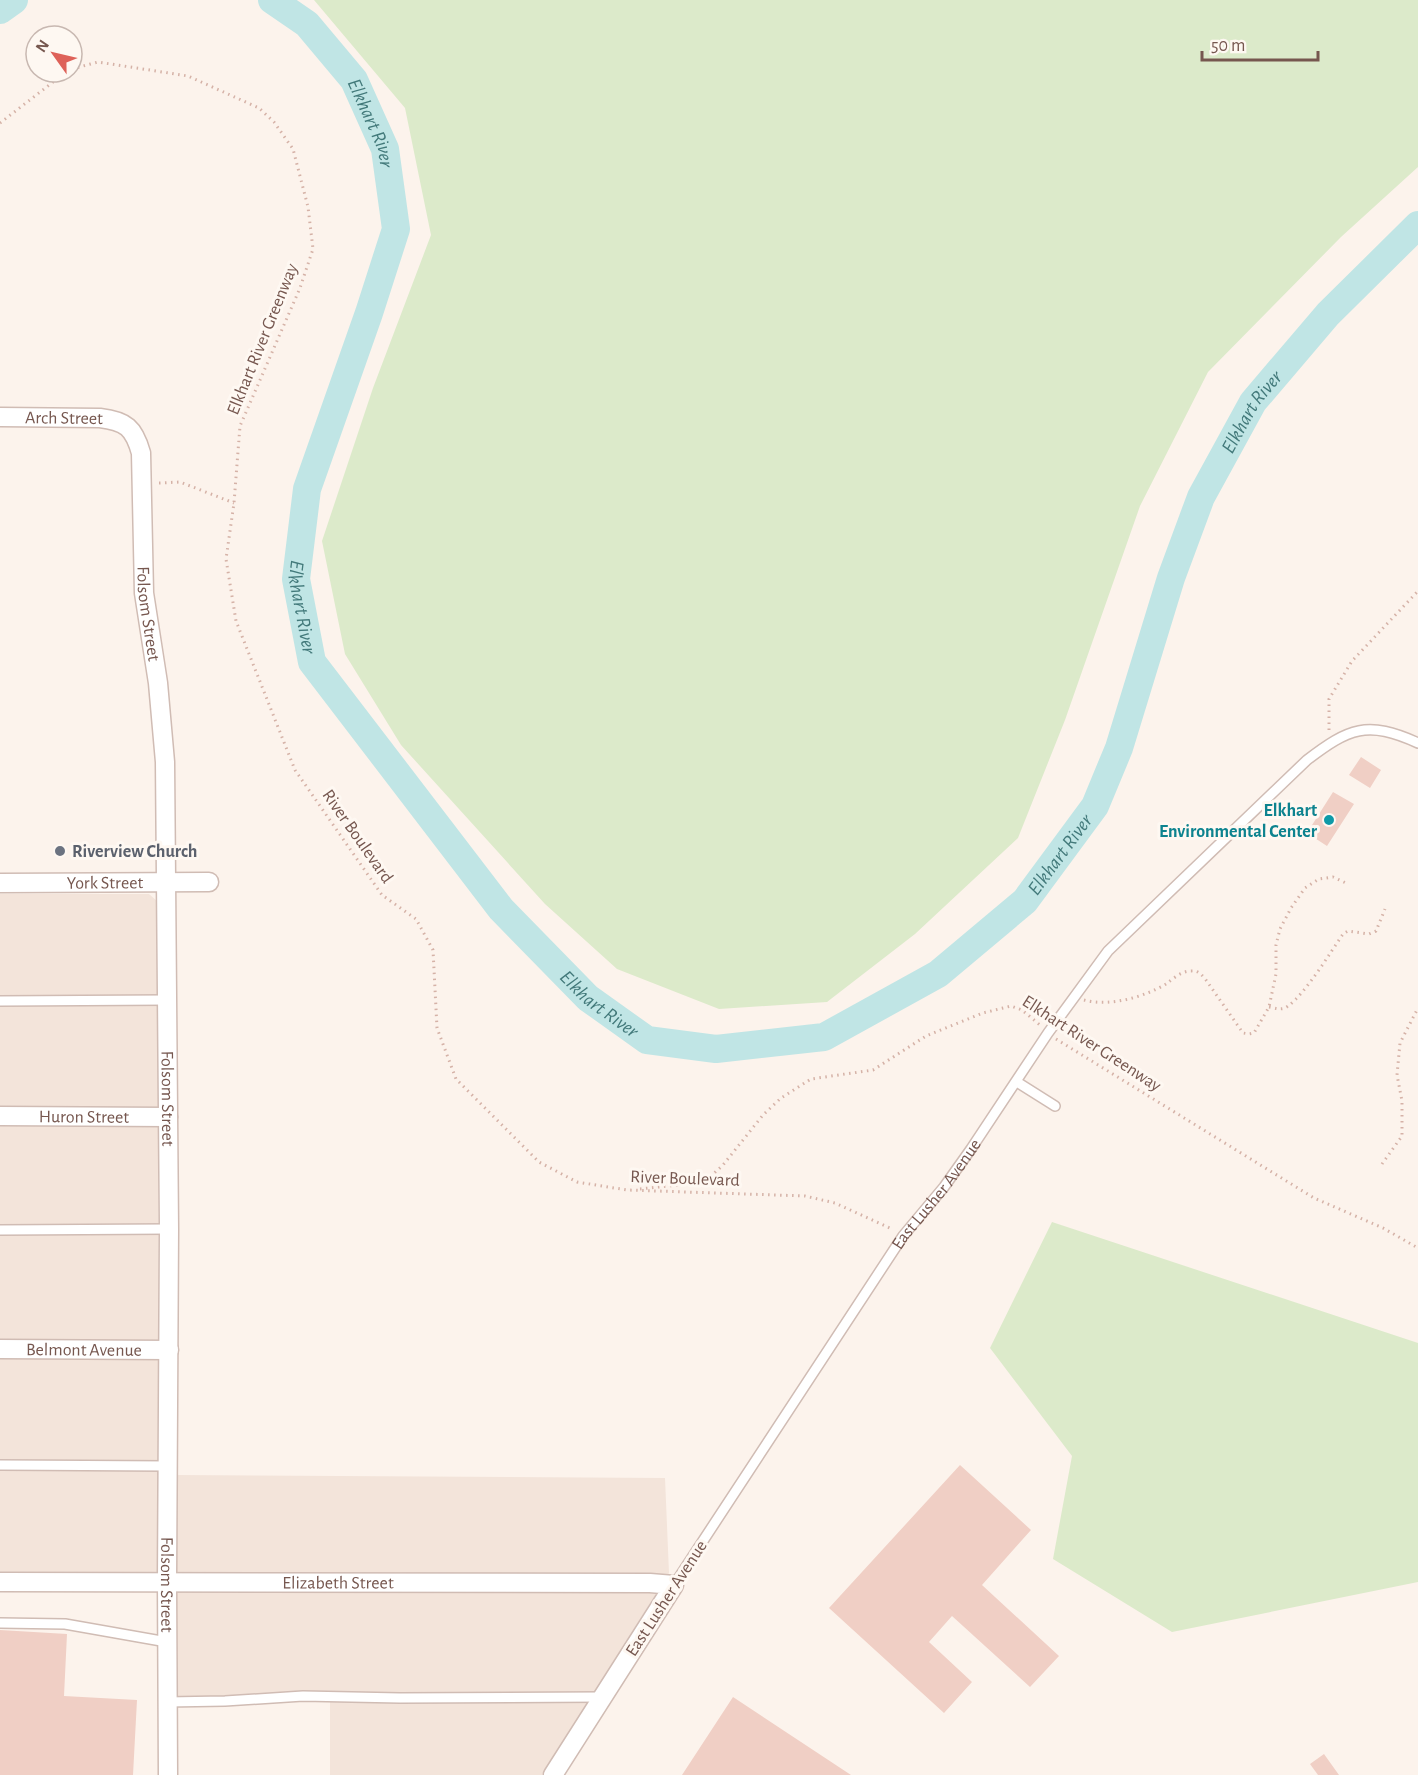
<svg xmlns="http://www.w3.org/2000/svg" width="1418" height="1775" viewBox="0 0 1418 1775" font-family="'Alegreya Sans',sans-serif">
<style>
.residential{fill:#f3e4da}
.green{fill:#dceaca}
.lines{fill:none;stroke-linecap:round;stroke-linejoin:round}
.river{stroke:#c0e5e5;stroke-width:28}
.building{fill:#f0cfc5}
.service-casing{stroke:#d0bcb4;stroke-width:12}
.minor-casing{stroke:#d0bcb4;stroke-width:21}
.path{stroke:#d5b2a7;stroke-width:3;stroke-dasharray:1.5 4.5;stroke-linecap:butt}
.service{stroke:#fff;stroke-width:9}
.minor{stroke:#fff;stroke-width:18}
.culture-dot{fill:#0f9aa8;stroke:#fef8f2;stroke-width:2}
.worship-dot{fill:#6b7280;stroke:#fef8f2;stroke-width:2}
.labels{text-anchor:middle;stroke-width:6;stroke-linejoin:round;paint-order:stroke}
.street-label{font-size:18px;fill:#76574f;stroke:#fef8f2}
.culture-label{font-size:18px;font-weight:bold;fill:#0d838f;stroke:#fef8f2;text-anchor:end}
.worship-label{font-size:18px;font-weight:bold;fill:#5b616d;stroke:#fef8f2;text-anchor:start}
.water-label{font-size:20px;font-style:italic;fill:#42797a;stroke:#fef8f2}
</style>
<rect width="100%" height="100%" fill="#fcf3ec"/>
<path class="residential" d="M0,894H149L157,901L160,1564L157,1572L148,1575L0,1574Z
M177,1475L665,1478L669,1573L542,1775H330V1700L176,1705Z"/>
<path class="green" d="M314,0H1418V167L1341,237L1208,372L1140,506L1065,720L1018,838L915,934L827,1002L719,1009L617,969L545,904L401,745L345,654L322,541L373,388L431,235L405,108Z
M1052,1222L1418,1343V1582L1172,1632L1053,1559L1072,1456L990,1348Z"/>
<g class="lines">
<g class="river">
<path id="s1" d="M272,0L307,24L354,80L385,149L396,229L369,313L307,489L296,579L312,662L501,909L588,998L647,1040L716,1049L824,1037L938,974L1025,901L1095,806L1119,748L1171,578L1201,497L1253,402L1328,314L1418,225"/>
<path d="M0,10L14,0"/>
</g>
</g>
<path class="building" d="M1361,757L1381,770L1370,788L1349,775Z
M1333,792L1354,804L1327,846L1307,833Z
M960,1465L1031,1530L982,1585L1059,1656L1030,1687L952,1616L929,1642L972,1682L944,1713L829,1608Z
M0,1630L67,1634L64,1696L137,1700L133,1775H0Z
M733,1697L851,1775H682Z
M1324,1754L1339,1775H1318L1310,1764Z"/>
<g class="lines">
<defs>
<g id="service">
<path d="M0,1001L167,1000"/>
<path d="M1017,1082L1055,1106"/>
<path d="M0,1230L169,1229"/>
<path d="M0,1465L168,1466"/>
<path id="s2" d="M674,1585L903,1236L944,1187L971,1149L1048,1033L1108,951L1307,760C1349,728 1367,720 1418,743"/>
<path d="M0,1623L65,1624L167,1642"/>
<path d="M167,1702L225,1701L303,1696L400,1698L603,1697"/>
</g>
<g id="minor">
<path id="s3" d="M0,417L100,418C126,421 134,428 141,453L144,593L158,683L165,762L169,1229L167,1581L168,1775"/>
<path id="s4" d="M0,883L209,882"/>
<path id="s5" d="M0,1116L168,1117"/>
<path id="s6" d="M0,1349L169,1350"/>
<path id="s7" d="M0,1582L650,1583L674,1585L553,1775"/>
</g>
</defs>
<use href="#service" class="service-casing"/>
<use href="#minor" class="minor-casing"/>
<path class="path" d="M72,69L98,62L188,76L259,108L274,122L293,149L308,207L313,249L300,288L240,426L234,503L226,559L236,621L295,770L382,895L416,919L433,950L437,1028L456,1079L539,1162L577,1182L627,1190L805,1196L835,1203L892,1229
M0,123L66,72
M159,483L180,482L234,503
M1329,730V699L1352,661L1418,591
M1084,1000C1110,1007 1144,997 1166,984C1173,979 1181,971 1191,971C1198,970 1202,975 1206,980L1243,1033L1249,1034L1254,1033L1269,1007L1276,974V945L1280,929L1291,908L1305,888L1319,879L1333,877L1348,884
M1269,1007C1276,1008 1282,1011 1288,1006C1305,994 1330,953 1343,934L1348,931L1369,934L1376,931L1385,909
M1056,1039L1314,1198L1383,1228L1418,1248
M1382,1164L1402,1136V1101L1397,1075L1400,1043L1418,1008
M640,1189L696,1183L710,1177L723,1165L763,1115L781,1098L811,1079L873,1070L926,1036L983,1013L1011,1006L1022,1010L1040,1025"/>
<use href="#service" class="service"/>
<use href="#minor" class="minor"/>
</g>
<circle class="culture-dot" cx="1329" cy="820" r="6"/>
<circle class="worship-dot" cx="60" cy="851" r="6"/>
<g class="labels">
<g class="street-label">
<text transform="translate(262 339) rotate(-68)" y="6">Elkhart River Greenway</text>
<text dy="6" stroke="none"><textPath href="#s3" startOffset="64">Arch Street</textPath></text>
<text dy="6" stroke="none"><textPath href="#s3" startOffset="320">Folsom Street</textPath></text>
<text transform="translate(358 836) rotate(55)" y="6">River Boulevard</text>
<text dy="6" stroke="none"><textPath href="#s4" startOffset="105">York Street</textPath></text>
<text transform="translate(1092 1043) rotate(33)" y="6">Elkhart River Greenway</text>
<text dy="6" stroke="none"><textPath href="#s3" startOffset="806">Folsom Street</textPath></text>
<text dy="6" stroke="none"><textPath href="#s5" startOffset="84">Huron Street</textPath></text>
<text transform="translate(685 1178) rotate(2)" y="6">River Boulevard</text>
<text dy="6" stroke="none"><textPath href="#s2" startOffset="471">East Lusher Avenue</textPath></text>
<text dy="6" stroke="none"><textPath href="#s6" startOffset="84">Belmont Avenue</textPath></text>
<text dy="6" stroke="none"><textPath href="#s7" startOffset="338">Elizabeth Street</textPath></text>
<text dy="6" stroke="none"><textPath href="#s3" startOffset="1292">Folsom Street</textPath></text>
<text transform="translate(666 1598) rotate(-57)" y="6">East Lusher Avenue</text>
</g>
<g class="culture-label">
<text x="1317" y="816">Elkhart<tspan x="1317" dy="21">Environmental Center</tspan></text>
</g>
<g class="worship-label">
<text x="72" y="857">Riverview Church</text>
</g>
<g class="water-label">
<text dy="7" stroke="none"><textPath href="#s1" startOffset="162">Elkhart River</textPath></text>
<text dy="7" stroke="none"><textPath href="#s1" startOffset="2196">Elkhart River</textPath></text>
<text dy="7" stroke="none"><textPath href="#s1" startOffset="666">Elkhart River</textPath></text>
<text dy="7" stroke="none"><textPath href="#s1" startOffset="1710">Elkhart River</textPath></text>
<text dy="7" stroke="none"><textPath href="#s1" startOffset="1170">Elkhart River</textPath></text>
</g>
</g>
<g transform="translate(54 54) rotate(304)"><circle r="28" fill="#fef8f2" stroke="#c8b8b1" stroke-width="1.5"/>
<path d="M0-4.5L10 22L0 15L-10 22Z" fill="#de6259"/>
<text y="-9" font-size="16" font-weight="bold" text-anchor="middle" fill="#76574f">N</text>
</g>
<path d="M1202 51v9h116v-9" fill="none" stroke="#76574f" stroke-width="3"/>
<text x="1211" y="51" font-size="18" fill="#76574f" stroke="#fef8f2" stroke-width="4.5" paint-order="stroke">50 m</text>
</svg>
